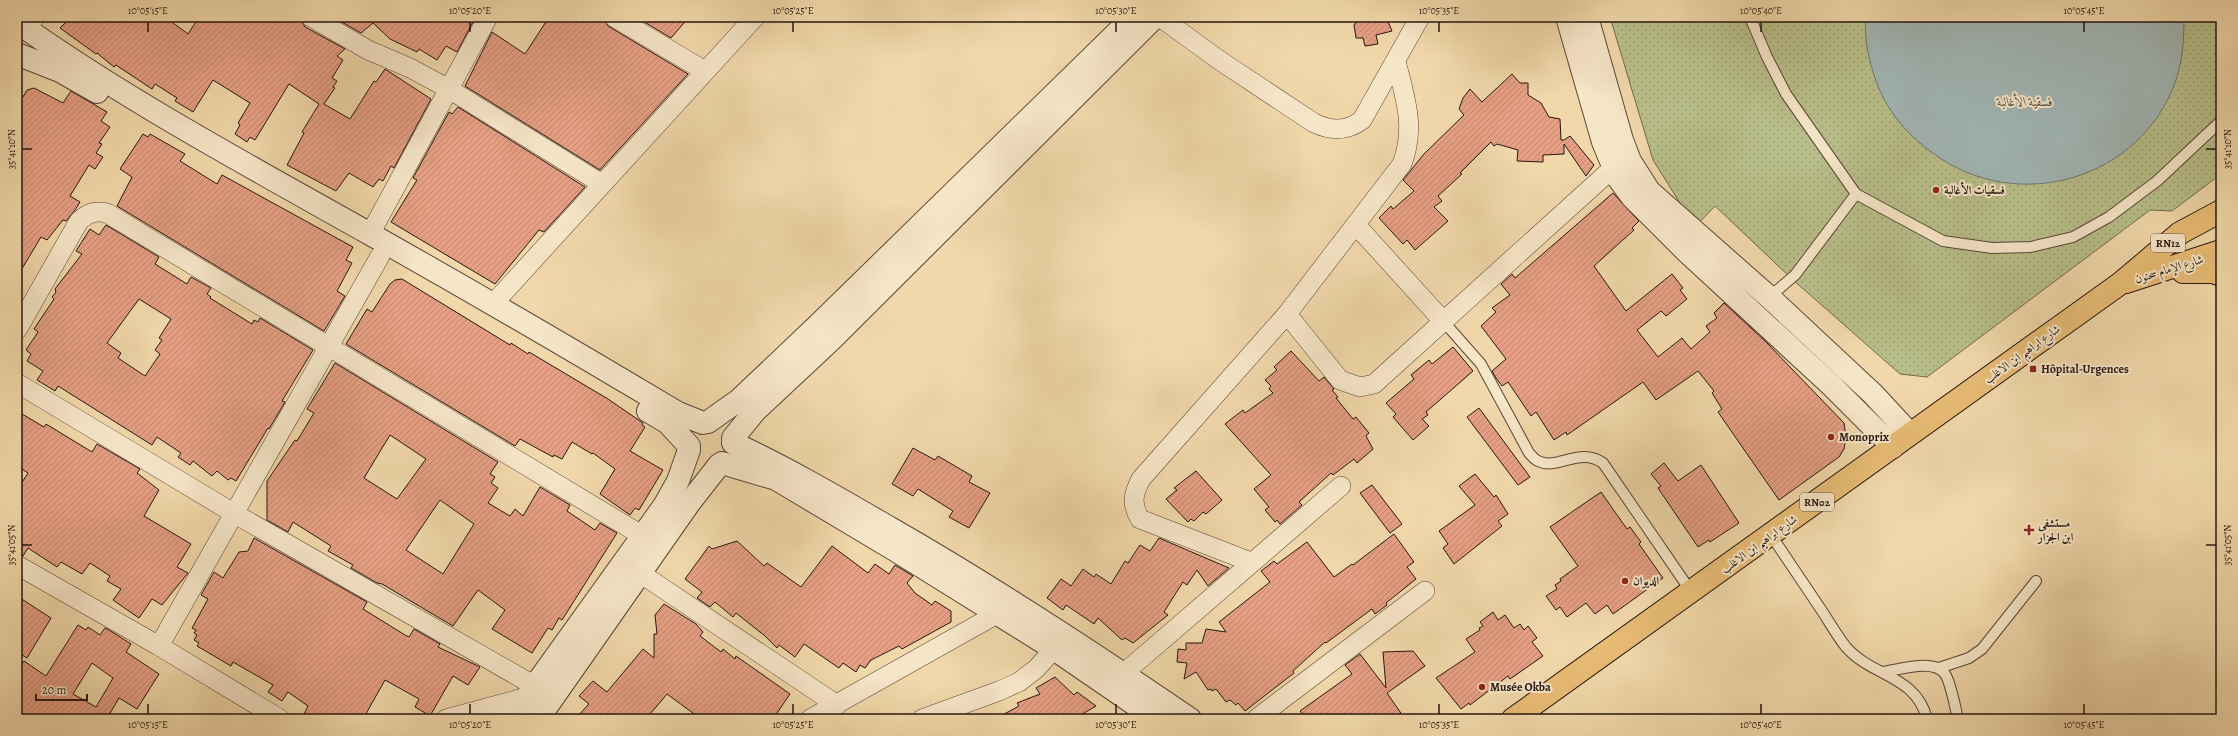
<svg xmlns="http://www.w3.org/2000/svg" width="2238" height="736" viewBox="0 0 2238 736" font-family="Alegreya,Amiri,serif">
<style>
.grass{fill:url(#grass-dots);stroke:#6f6a4e}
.water{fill:#a1b6b5;stroke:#707673}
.building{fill:url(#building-hatch);stroke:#261611;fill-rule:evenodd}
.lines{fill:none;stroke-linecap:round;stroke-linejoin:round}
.service-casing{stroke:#594637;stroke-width:12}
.minor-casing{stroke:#594637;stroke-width:20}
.tertiary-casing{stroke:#594637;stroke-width:24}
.primary-casing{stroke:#261611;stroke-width:24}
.service{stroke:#f6e6c8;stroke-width:10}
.minor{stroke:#f6e6c8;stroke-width:19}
.tertiary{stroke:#f6e6c8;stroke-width:22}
.primary{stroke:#e8bc75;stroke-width:22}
.ticks{fill:none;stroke:#261611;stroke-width:1.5}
.poi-dot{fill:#8f2418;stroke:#f6e6c8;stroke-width:1.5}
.labels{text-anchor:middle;stroke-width:4;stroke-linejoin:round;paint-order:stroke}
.shield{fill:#f6e6c8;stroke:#645448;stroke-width:1}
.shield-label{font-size:11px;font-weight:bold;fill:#261611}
.poi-label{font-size:12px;font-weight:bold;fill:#261611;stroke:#f6e6c8;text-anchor:start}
.street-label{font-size:12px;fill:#261611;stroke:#f6e6c8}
.water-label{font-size:13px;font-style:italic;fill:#514e4a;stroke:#f6e6c8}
.neatline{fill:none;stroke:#261611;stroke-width:1.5}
.ticks-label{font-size:10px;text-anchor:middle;fill:#261611}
</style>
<defs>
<pattern id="grass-dots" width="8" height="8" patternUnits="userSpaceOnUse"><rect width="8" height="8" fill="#b8bf8a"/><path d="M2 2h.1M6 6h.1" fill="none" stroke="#9ea376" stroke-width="1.8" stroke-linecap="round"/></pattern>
<pattern id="building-hatch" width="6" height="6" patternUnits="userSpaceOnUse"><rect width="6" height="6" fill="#e69f84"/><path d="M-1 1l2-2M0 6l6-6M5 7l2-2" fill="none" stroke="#c58871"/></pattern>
</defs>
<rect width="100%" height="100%" fill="#f1d8aa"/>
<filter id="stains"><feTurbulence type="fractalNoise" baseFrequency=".005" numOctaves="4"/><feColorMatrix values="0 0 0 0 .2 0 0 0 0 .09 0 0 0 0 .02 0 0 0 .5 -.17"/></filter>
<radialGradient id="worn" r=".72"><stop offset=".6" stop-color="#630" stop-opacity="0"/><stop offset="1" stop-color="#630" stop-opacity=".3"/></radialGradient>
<path class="grass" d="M1610,17H2221V174L2172,211L2150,210L1927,377L1900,374L1792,279L1715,206L1695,227L1653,160Z"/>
<path class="water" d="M1866,17H2184C2184,39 2183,59 2176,80C2141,180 2018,215 1934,154C1910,137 1892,117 1880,91C1871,70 1863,40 1866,17Z"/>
<path class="building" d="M71,17H165L188,34L199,17H300L305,27L345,49L337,56L343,60L332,78L337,81L333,87L335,88L324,104L350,119L374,81L376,82L385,69L431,99L394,168L391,166L383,181L379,179L373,187L349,173L336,191L287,165L304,133L302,132L319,104L289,84L255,140L250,137L247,142L235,134L240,125L238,123L250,103L213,80L193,112L175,101L177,98L155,84L152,89L116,65L114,67L97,53L96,54L60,28Z
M333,17H469L474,20L457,52L446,46L437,60L419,49L417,52L390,39L373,23L361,33Z
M549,17H603L608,26L688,74L600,170L465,86L492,32L525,54Z
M636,17H689L671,38Z
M1360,17H1386L1392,31L1376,35L1378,44L1365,46L1363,38H1356L1354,25Z
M1512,74L1520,83H1528V95L1541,103L1549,117L1560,119L1561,140H1564L1570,136L1594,165L1586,176L1564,144V154L1543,155V162L1517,161L1518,150L1497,144L1494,146L1491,142L1460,173L1462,174L1438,196L1442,201L1434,207L1448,221L1415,250L1407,240L1403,244L1379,218L1391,206L1393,209L1414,191L1403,180L1424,154L1464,115L1459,109L1463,98L1470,89L1482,102Z
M34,88L63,103L71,91L107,112L101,121L110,127L99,143L102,144L96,153L103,157L95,169L89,165L70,196L80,202L75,210L66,221L63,220L47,240L41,237L17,277V107L27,90Z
M458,107L585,187L544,232L539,230L495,284L391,222L417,180L413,178L449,112L452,114Z
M143,134L148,137L150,134L185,154L180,161L217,184L222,175L353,247L346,260L352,263L337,291L345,296L324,331L117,206L132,177L120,169Z
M1613,193L1639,221L1632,228L1634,230L1594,266L1626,311L1672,274L1683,288L1680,290L1687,299L1666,316L1661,311L1637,330L1658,357L1682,338L1691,349L1710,332L1706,326L1717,318L1714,313L1724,303L1766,342L1844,423L1846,437L1844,449L1839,457L1779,500L1718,412L1722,409L1712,393L1714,391L1698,371L1656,400L1643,382L1567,435L1566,432L1554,440L1536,412L1531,416L1508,382L1502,386L1496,378L1492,371L1506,359L1481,326L1496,312L1492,308L1510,295L1501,284L1512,274L1515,278Z
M106,225L159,257L155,264L187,284L191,277L211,288L207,294L211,297L210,298L252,324L254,320L258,322L260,318L313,350L282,401L285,402L269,429L268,428L236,481L231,478L228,480L217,471L212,476L193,461L190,465L178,457L181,453L157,437L152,445L58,386L55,391L37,380L43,371L27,361L31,354L26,350L38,332L34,329L54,299L52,297L56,292L55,289L82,254L76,251L90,229L99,235ZM139,299L171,319L159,338L162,340L155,350L160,354L145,376L118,358L121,353L107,343Z
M402,279L510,345L511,343L528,354L529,352L608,399L643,423L642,425L645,427L630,451L663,470L639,510L635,508L630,515L600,494L615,469L593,453L592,454L572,442L562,459L554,455L553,457L520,439L515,446L346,344L367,309L372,312L390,284L395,280Z
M1453,347L1473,371L1426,412L1428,415L1422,419L1429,426L1413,440L1393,417L1396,414L1386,403L1414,379L1411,375L1429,360L1432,364Z
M1291,351L1319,381L1324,377L1334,389L1332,390L1338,397L1336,398L1353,419L1356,417L1369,433L1366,436L1373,449L1357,463L1354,459L1333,475L1331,473L1299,502L1302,505L1280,524L1277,520L1275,522L1265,510L1269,507L1254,489L1271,475L1225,424L1243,410L1245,413L1273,393L1269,389L1271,386L1265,380L1277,370L1274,367Z
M335,363L498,462L490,474L495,477L491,483L498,488L488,503L510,516L515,509L523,516L540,487L570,505L567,511L595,530L600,523L617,533L562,620L559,618L552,630L548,628L532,653L492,629L505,610L478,590L453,626L382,584L377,583L351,568L353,565L328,551L331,546L293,522L288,532L267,520V481L295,440L297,441L314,413L307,409ZM390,435L426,459L397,499L364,478ZM440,500L474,524L443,574L406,550Z
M1479,408L1530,477L1518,485L1467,417Z
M17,411L44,427L46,424L92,452L97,444L140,469L137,473L159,490L144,516L191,544L177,567L188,573L162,605L152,599L139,618L113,600L121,589L107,581L110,576L90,563L82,574L61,562L57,567L28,548L23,556L17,554V490L28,473L17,466Z
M913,448L935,460L938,456L972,476L969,482L990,493L969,528L949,517L953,511L918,489L913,496L892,484Z
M1664,463L1678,481L1701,465L1739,523L1710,542L1709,540L1698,547L1658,488L1661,486L1651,474Z
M1196,471L1222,500L1206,514L1203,512L1194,521L1191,519L1188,522L1166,499L1177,490L1174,488Z
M1475,474L1494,497L1496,495L1508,514L1498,521L1502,526L1454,564L1443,548L1448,544L1439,531L1475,505L1459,486Z
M1372,485L1402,524L1390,533L1360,493Z
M1601,492L1627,529L1630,527L1641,542L1639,544L1663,578L1613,614L1607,605L1595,614L1586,603L1567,617L1560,607L1556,610L1546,596L1557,589L1555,585L1561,581L1560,579L1578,566L1550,527Z
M1394,534L1414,562L1407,567L1416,579L1386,603L1387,605L1375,614L1372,609L1326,643L1325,642L1293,671L1294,673L1245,711L1238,703L1236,705L1230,700L1226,702L1216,689L1212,691L1211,689L1208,690L1196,672L1184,679L1187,663L1177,662L1178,649L1186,650V643H1202L1206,629L1226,632L1219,622L1270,582L1261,571L1274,561L1277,564L1307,542L1334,577L1352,564L1353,565Z
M254,538L367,602L363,609L405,635L409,637L414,629L440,644L438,647L480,667L468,685L453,676L430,716L415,707L419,699L385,680L363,719H311L304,714L308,706L288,692L282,701L268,692L273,685L233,662L231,666L197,646L199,643L194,640L197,635L194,633L196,630L192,628L208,599L201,595L214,572L223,578L239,552L248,551Z
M1159,538L1229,568L1208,586L1197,570L1187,585L1183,582L1174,596L1164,612L1168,615L1133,643L1125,638L1122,640L1098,618L1094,624L1066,605L1063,610L1047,598L1061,579L1071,586L1083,569L1094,577L1096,574L1111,584L1125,561L1128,563L1140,545L1150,551Z
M737,541L764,566L767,563L801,587L832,546L868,573L875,564L889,574L895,565L913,576L907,583L915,593L932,605L935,601L951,611V622L902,649L899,646L871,660L865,668L860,665L856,672L843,663L839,668L804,644L795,657L779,645L777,648L765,636L736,613L733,617L715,602L710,607L697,598L702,592L685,579L709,546L712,549Z
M17,596L51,618L27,658L17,652Z
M664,604L696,624L703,632L700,636L721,652L723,649L735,659L736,656L790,694L773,719H701L667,694L646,719H575L589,704L579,696L593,681L607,692L643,649L654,658V634H657L655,615Z
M1493,612L1498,620L1505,615L1514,628L1520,624L1524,630L1528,626L1537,638L1532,642L1543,656L1510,679L1508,676L1470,705L1469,703L1461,709L1436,678L1475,652L1466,639L1480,630L1479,628L1483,626L1480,622Z
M78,625L86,630L88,627L100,635L105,628L109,630L131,644L126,652L159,674L137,709L119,698L109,715L115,719H17V672L24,661L46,676ZM92,663L113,678L96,707L73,694Z
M1413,651L1425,666L1387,693L1405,719H1306L1300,711L1352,674L1345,665L1360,654L1386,688L1383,652Z
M1055,677L1074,695L1077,692L1096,706L1074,719H995L1019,706L1017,703L1040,694L1036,688Z"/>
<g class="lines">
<defs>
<path id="service" d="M1750,17L1767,57L1786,94L1856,194L1943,241L1992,248L2031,247L2073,237L2109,217L2157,181L2221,121
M1767,299L1795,275L1856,194
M1444,322L1481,364L1529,453C1531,455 1535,460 1538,461C1558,471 1579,446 1603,463L1692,593
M1771,535C1788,560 1805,586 1822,611C1830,623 1837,636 1846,647C1872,677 1916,675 1927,719
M1939,668L1969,658L1982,649L2036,581
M1882,672C1899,670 1934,658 1945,674C1951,683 1955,707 1958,719"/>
<path id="minor" d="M311,17L368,50L410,68L449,89L602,184
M614,17L705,71
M1160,17L1219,60L1314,123C1331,131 1346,132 1362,120L1420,17
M27,27L35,17
M1356,225L1444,322
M370,234L488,17
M493,304L755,17
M1287,314L1340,380L1360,387L1374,384L1613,168L1627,162
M17,330L79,221C88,213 95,210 107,213L643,536
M17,383L235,514L535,686
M1251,562L1140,519C1131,504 1133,494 1141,479L1287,314L1402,164C1416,127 1405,98 1396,61
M17,565L159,646L280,719
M640,573L837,705
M159,646L380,256
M1124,673L1341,486
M446,719L527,697
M810,719L997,614L1006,603
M922,719L999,691L1019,682L1036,669L1054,649
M1256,719L1425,591"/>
<path id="tertiary" d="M1567,17L1603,142L1618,178L1632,197L1687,252L1831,385L1893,447
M1587,17L1622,140L1630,161L1649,191L1769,297L1873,394L1910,434
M28,30C137,106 255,169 370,234C473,292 576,352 678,413L703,423
M17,54L60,71L97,92
M648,411L668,423L689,446
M708,422L739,400L816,327L1133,17
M733,438L755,411L831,340L1155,17
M733,443C787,468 838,498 890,528C993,587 1092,652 1190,719
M722,463L776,479L895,550L1054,649L1156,719
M511,719L664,506L678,481L689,450
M538,719L690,502L719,465"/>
<path id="primary" d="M2183,272H2213L2221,275
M2126,282L2221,251
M1513,719L2121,283L2180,233L2221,211"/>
</defs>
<use href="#service" class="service-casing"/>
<use href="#minor" class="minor-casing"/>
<use href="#tertiary" class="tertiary-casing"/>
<use href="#primary" class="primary-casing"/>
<use href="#service" class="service"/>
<use href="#minor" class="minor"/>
<use href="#tertiary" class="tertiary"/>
<use href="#primary" class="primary"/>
</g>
<path class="ticks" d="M148,22V32M470,22V32M793,22V32M1116,22V32M1439,22V32M1761,22V32M2084,22V32M22,149H32M2206,149H2216M22,545H32M2206,545H2216M148,704V714M470,704V714M793,704V714M1116,704V714M1439,704V714M1761,704V714M2084,704V714"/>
<g class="poi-dot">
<circle cx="1936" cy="190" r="4"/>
<rect x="2029" y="365" width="8" height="8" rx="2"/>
<circle cx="1831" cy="437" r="4"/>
<path d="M2027 524h4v4h4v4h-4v4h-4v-4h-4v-4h4z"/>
<circle cx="1625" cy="581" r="4"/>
<circle cx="1482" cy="687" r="4"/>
</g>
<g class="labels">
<g class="shield">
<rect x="2151" y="234" width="34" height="18" rx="3"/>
<rect x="1800" y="493" width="34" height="18" rx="3"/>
</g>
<g class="shield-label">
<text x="2168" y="247">RN12</text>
<text x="1817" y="506">RN02</text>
</g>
<g class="poi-label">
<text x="1944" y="194">فسقيات الأغالبة</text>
<text x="2041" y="373">Hôpital-Urgences</text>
<text x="1839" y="441">Monoprix</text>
<text x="2038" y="527">مستشفى<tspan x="2038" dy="14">ابن الجزار</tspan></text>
<text x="1633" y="585">الديوان</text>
<text x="1490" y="691">Musée Okba</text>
</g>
<g class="street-label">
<text transform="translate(2169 269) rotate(-17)" y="4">شارع الإمام سحنون</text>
<text transform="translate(2022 354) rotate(-36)" y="4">شارع ابراهيم ابن الاغلب</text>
<text transform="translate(1759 544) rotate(-36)" y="4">شارع ابراهيم ابن الاغلب</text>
</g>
<g class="water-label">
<text x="2025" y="106">فسقية الأغالبة</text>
</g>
</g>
<rect width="2238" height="736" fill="none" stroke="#f1d8aa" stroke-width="44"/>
<path d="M36 694v6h51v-6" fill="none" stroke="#261611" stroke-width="2"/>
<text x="42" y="694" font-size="12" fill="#261611" stroke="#f6e6c8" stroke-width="3" paint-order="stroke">20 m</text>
<rect x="22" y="22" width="2194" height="692" class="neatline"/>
<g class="ticks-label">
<text x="148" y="14">10°05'15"E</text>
<text x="470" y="14">10°05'20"E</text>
<text x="793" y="14">10°05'25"E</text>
<text x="1116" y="14">10°05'30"E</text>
<text x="1439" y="14">10°05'35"E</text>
<text x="1761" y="14">10°05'40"E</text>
<text x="2084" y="14">10°05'45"E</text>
<text transform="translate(11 149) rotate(-90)" y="4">35°41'10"N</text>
<text transform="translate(2227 149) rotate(-90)" y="4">35°41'10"N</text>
<text transform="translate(11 545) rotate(-90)" y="4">35°41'05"N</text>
<text transform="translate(2227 545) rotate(-90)" y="4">35°41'05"N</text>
<text x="148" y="728">10°05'15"E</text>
<text x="470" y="728">10°05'20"E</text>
<text x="793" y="728">10°05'25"E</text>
<text x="1116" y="728">10°05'30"E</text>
<text x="1439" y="728">10°05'35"E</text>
<text x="1761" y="728">10°05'40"E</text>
<text x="2084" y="728">10°05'45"E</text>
</g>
<rect width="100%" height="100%" filter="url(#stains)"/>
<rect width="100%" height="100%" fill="url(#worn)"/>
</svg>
